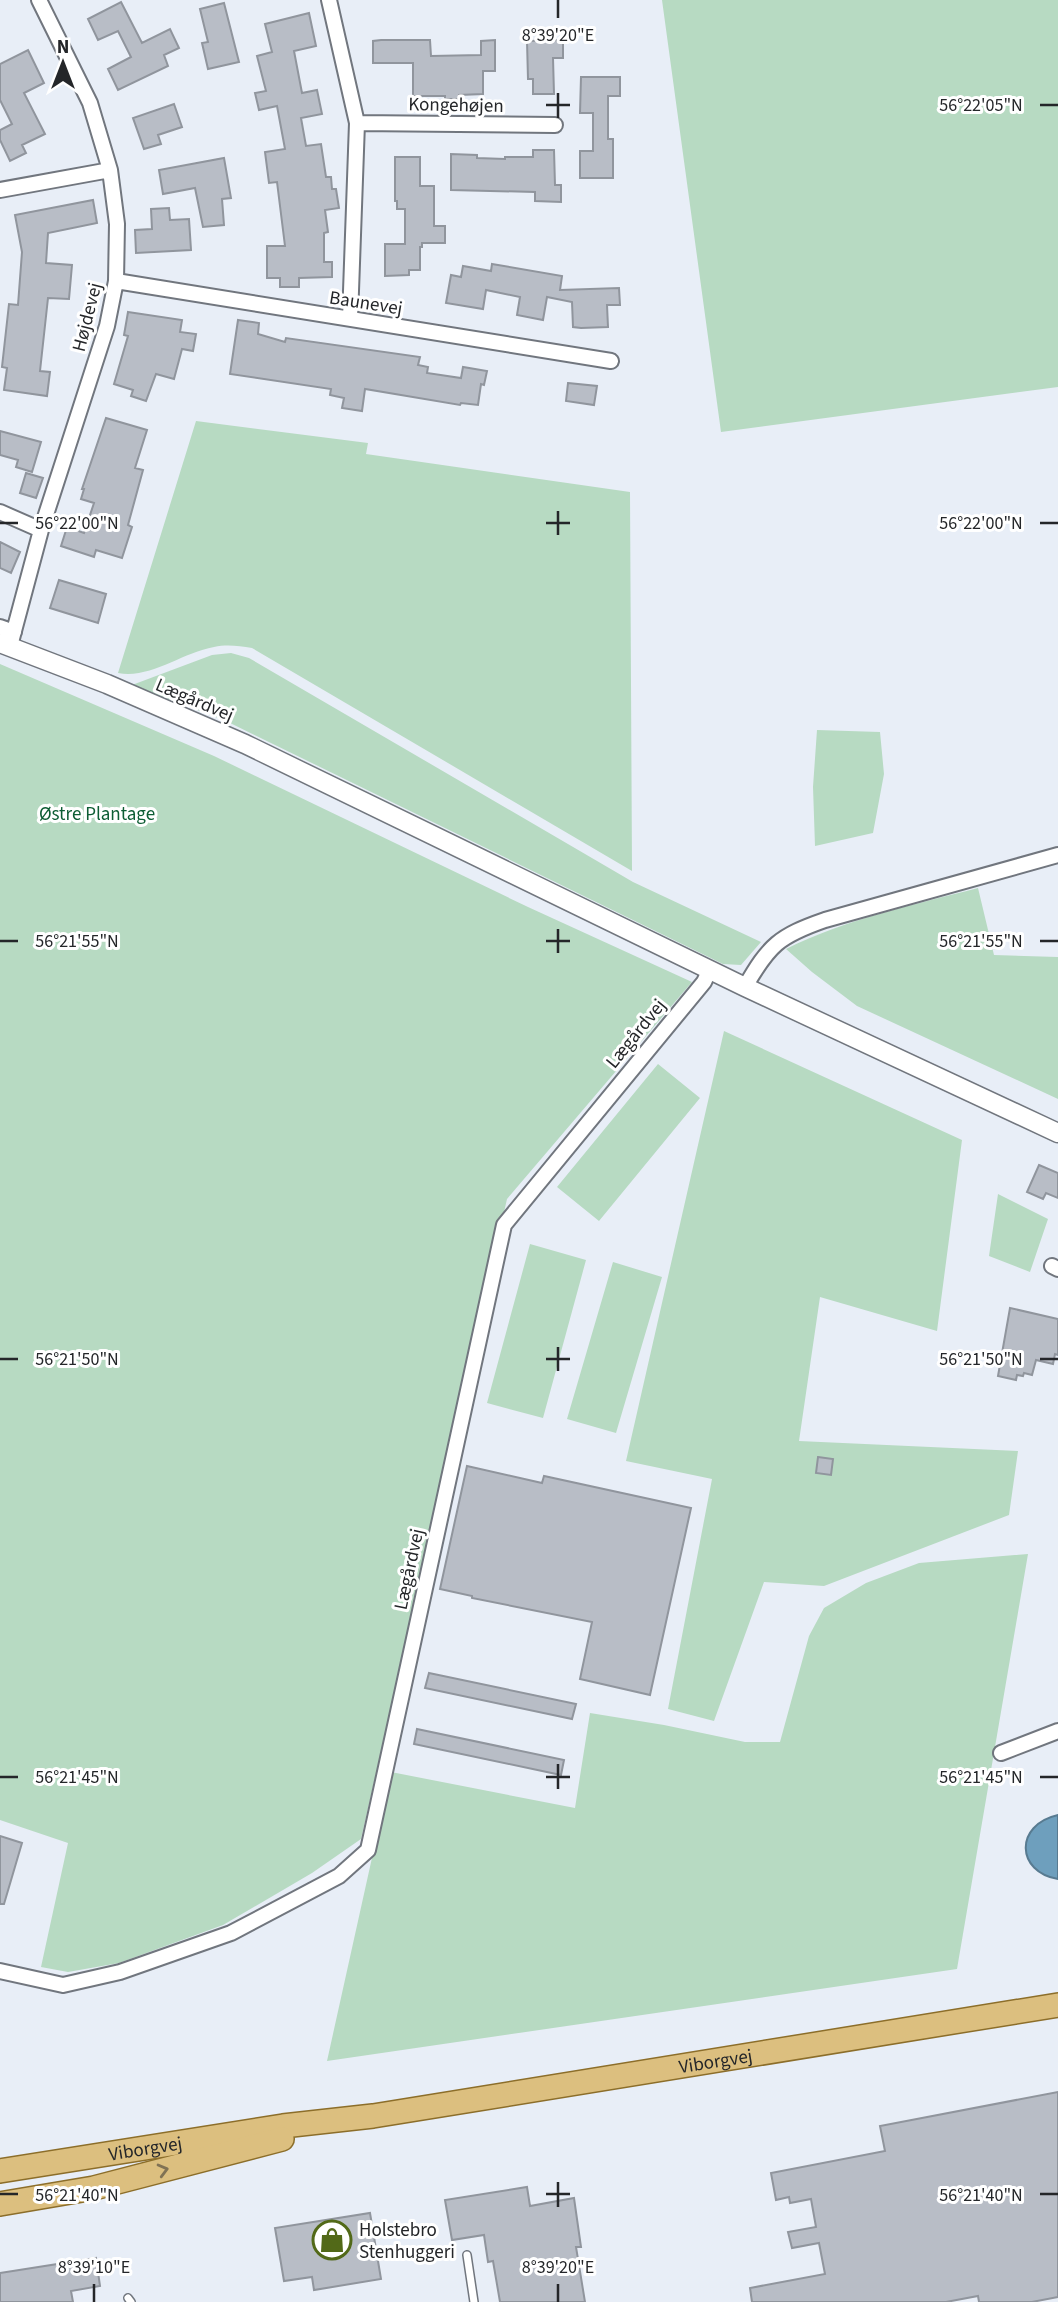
<svg xmlns="http://www.w3.org/2000/svg" width="1058" height="2302" viewBox="0 0 1058 2302" font-family="'Source Sans 3',sans-serif">
<style>
.green{fill:#b7dac2}
.water{fill:#6e9fbd;stroke:#587b91;stroke-width:2}
.building{fill:#b8bdc6;stroke:#90959d;stroke-width:2}
.lines{fill:none;stroke-linecap:round;stroke-linejoin:round}
.service-casing{stroke:#71767e;stroke-width:10}
.minor-casing{stroke:#71767e;stroke-width:18}
.tertiary-casing{stroke:#71767e;stroke-width:21}
.primary-casing{stroke:#8c6e2a;stroke-width:26}
.service{stroke:#fff;stroke-width:7}
.minor{stroke:#fff;stroke-width:14}
.tertiary{stroke:#fff;stroke-width:18}
.primary{stroke:#dcbf7f;stroke-width:23}
.oneway{stroke:#807254}
.ticks{fill:none;stroke:#242629;stroke-width:2.5}
.labels{text-anchor:middle;stroke-width:6;stroke-linejoin:round;paint-order:stroke}
.street-label{font-size:19px;fill:#242629;stroke:#fff}
.park-label{font-size:19px;fill:#0d5d34;stroke:#fff}
.poi-label{font-size:19px;fill:#242629;stroke:#fff;text-anchor:start}
.ticks-label{font-size:18px;text-anchor:middle;fill:#242629;stroke:#fff;stroke-width:6;stroke-linejoin:round;paint-order:stroke}
</style>
<rect width="100%" height="100%" fill="#e8eef7"/>
<path class="green" d="M662,0H1058V387L721,432Z
M196,421L368,443L366,454L630,492L632,871L252,648C239,646 227,644 214,647C181,653 151,679 118,673Z
M231,653L249,658L633,882L761,942L741,965L723,964L226,721L132,685L212,655Z
M0,664L214,756L528,907L692,982L507,1199L361,1839L312,1873L223,1925L119,1963L68,1972L41,1967L68,1843L0,1820Z
M817,730L880,732L884,774L873,833L815,846L813,787Z
M978,888L994,955L1058,957V1099L857,1006L812,972L786,949C846,919 913,905 978,888Z
M724,1031L962,1140L937,1331L820,1297L799,1441L1018,1451L1009,1515L824,1586L764,1582L714,1721L668,1709L712,1479L626,1461Z
M658,1064L700,1098L599,1221L557,1187Z
M998,1194L1048,1219L1030,1272L989,1256Z
M530,1244L586,1260L543,1418L487,1403Z
M613,1262L662,1277L616,1433L567,1419Z
M1028,1554L957,1969L327,2061L391,1772L575,1808L590,1713L664,1725L745,1742H780L809,1636L824,1608L866,1583L919,1563Z"/>
<path class="water" d="M1058,1815V1879C1016,1872 1014,1825 1058,1815Z"/>
<path class="building" d="M121,2L142,43L170,29L179,48L164,55L168,66L118,90L108,69L131,57L118,31L98,40L88,19Z
M224,3L239,62L208,69L202,43L208,42L200,9Z
M309,13L316,46L294,51L302,93L317,90L322,114L301,118L306,146L321,144L326,177H331L332,189H336L339,208L325,210L328,232L324,233V262H332V277L299,278V287H280V278H267V246H285L277,182L269,183L265,152L285,149L277,106L259,110L255,93L266,91L257,56L272,52L265,24Z
M381,40H430L431,56L481,55V41L495,40V71H483V94L459,95V99H445V96H413V63H373V41Z
M563,40V58H553L554,94H533V79H528L527,41Z
M28,50L44,83L24,93L45,134L22,145L26,153L10,161L0,140V130L12,124L0,100V64Z
M581,77H620V96H608V139H613V178H580V151H593V113H580Z
M174,104L182,127L158,135L161,144L144,149L133,118Z
M533,150H554L555,185H561V202L535,201V192L451,190V154L477,155V158L505,159V157H533Z
M395,157H420V186H434V226H445V243H422V247H420V270H409V275L385,276V244H405V209H397V201H395Z
M224,158L231,198L222,199L224,225L203,227L195,188L163,194L159,170Z
M93,200L97,223L48,233L46,263L72,265L69,299L48,298L40,371L50,372L47,396L4,390L7,368L2,367L9,304L18,305L22,252L15,215Z
M169,208L170,220L189,219L191,250L136,253L135,230L152,229L151,209Z
M492,264L562,276L560,290L619,288L620,305H607L608,327L581,328L573,327L572,302L547,297L543,320L517,315L520,297L486,290L483,309L446,303L451,275L461,277L463,266L491,271Z
M128,312L182,320L180,332L196,334L193,351L182,349L174,379L156,374L146,401L131,396L133,390L114,384L128,336L124,335Z
M238,320L259,323L258,334L285,342L286,338L420,357L418,365L428,367L427,373L461,378L463,367L487,371L484,385L481,384L478,405L461,403L460,405L365,389L362,411L342,408L344,398L330,395L331,389L230,374Z
M568,383L597,386L594,405L566,401Z
M106,418L147,430L135,468L143,470L128,525L132,527L122,558L96,550L94,557L61,546L67,527L84,533L94,503L81,499L84,489H82Z
M0,431L41,442L32,472L16,467L18,460L0,455Z
M26,473L43,478L36,498L20,493Z
M0,542L20,552L11,573L0,568Z
M59,580L106,594L98,623L50,608Z
M1039,1165L1058,1173V1198L1046,1193L1043,1199L1027,1192Z
M1010,1308L1058,1319V1355L1055,1354L1053,1364L1036,1360L1032,1375L1024,1373L1023,1376L1017,1375L1016,1380L998,1376Z
M818,1457L833,1459L831,1475L816,1473Z
M467,1466L542,1483L544,1476L691,1508L650,1695L580,1679L592,1622L472,1598V1596L440,1589Z
M429,1673L576,1704L572,1719L425,1688Z
M417,1729L564,1760L561,1775L414,1744Z
M0,1836L22,1843L4,1904H0Z
M1058,2092V2297L1032,2302H979L978,2296L946,2302H752L750,2288L825,2274L819,2243L792,2248L788,2232L816,2227L811,2199L790,2203L789,2197L776,2200L771,2173L885,2151L880,2126Z
M527,2187L530,2206L574,2198L581,2247H576L585,2302H500L493,2261L488,2262L484,2235L452,2240L445,2200Z
M370,2213L381,2279L314,2290L312,2277L284,2281L275,2228Z
M96,2258L100,2286L71,2291L73,2302H0V2273Z"/>
<g class="lines">
<defs>
<path id="service" d="M467,2255L474,2302
M128,2298L131,2302"/>
<path id="minor" d="M329,0L357,123L350,319
M357,123L555,125
M0,190L110,170
M116,281L611,361
M0,512L41,530
M0,627L14,632
M10,646L41,530L107,326L116,281L117,224L110,170L90,103L39,0
M745,987C769,945 779,936 825,920L1058,855
M1052,1266L1058,1269
M1001,1753L1058,1731
M0,1971L63,1985L120,1972L231,1933L339,1876L368,1850L504,1225L704,982L710,969"/>
<path id="tertiary" d="M0,643L107,684L245,744L745,987L1058,1133"/>
<g id="primary">
<path id="s1" d="M0,2171L283,2126L373,2116L1058,2005"/>
<path d="M0,2204L94,2188L282,2139"/>
</g>
</defs>
<use href="#service" class="service-casing"/>
<use href="#minor" class="minor-casing"/>
<use href="#tertiary" class="tertiary-casing"/>
<use href="#primary" class="primary-casing"/>
<use href="#service" class="service"/>
<use href="#minor" class="minor"/>
<use href="#tertiary" class="tertiary"/>
<use href="#primary" class="primary"/>
</g>
<defs><path id="oneway-chevron" d="M-2-3.5L2.5 0L-2 3.5" fill="none" stroke-width="1.6" stroke-linecap="round" stroke-linejoin="round" transform="scale(1.75)"/></defs>
<use class="oneway" href="#oneway-chevron" transform="translate(163 2170) rotate(-15)"/>
<path class="ticks" d="M558,0V18M558,93V118M546,105H570M1040,105H1058M558,511V535M0,523H18M546,523H570M1040,523H1058M558,929V953M0,941H18M546,941H570M1040,941H1058M558,1347V1371M0,1359H18M546,1359H570M1040,1359H1058M558,1764V1789M0,1777H18M546,1777H570M1040,1777H1058M558,2182V2207M0,2194H18M546,2194H570M1040,2194H1058M94,2284V2302M558,2284V2302"/>
<defs>
<symbol id="shop-ring" viewBox="-11 -11 22 22"><circle r="9.5" fill="#fff" stroke="#526918" stroke-width="1.5"/><path d="M-5-2.5h2.3a2.7 3.5 0 0 1 5.4 0H5L5.5 6h-11ZM-1.5-2.5h3a1.5 2.3 0 0 0-3 0Z" fill="#526918"/></symbol>
</defs>
<g fill-rule="evenodd">
<use href="#shop-ring" x="310" y="2218" width="44" height="44"/>
</g>
<g class="labels">
<g class="street-label">
<text transform="translate(456 104) rotate(1)" y="7">Kongehøjen</text>
<text transform="translate(366 302) rotate(9)" y="7">Baunevej</text>
<text transform="translate(86 317) rotate(-76)" y="7">Højdevej</text>
<text transform="translate(195 699) rotate(23)" y="7">Lægårdvej</text>
<text transform="translate(635 1033) rotate(-51)" y="7">Lægårdvej</text>
<text transform="translate(408 1569) rotate(-78)" y="7">Lægårdvej</text>
<text dy="7" stroke="none"><textPath href="#s1" startOffset="724">Viborgvej</textPath></text>
<text dy="7" stroke="none"><textPath href="#s1" startOffset="147">Viborgvej</textPath></text>
</g>
<g class="park-label">
<text x="97" y="820">Østre Plantage</text>
</g>
<g class="poi-label">
<text x="359" y="2236">Holstebro<tspan x="359" dy="22">Stenhuggeri</tspan></text>
</g>
</g>
<g class="ticks-label">
<text x="558" y="41">8°39'20"E</text>
<text x="981" y="111">56°22'05"N</text>
<text x="77" y="529">56°22'00"N</text>
<text x="981" y="529">56°22'00"N</text>
<text x="77" y="947">56°21'55"N</text>
<text x="981" y="947">56°21'55"N</text>
<text x="77" y="1365">56°21'50"N</text>
<text x="981" y="1365">56°21'50"N</text>
<text x="77" y="1783">56°21'45"N</text>
<text x="981" y="1783">56°21'45"N</text>
<text x="77" y="2201">56°21'40"N</text>
<text x="981" y="2201">56°21'40"N</text>
<text x="94" y="2273">8°39'10"E</text>
<text x="558" y="2273">8°39'20"E</text>
</g>
<g transform="translate(63 63)" stroke="#ffffff" stroke-width="5" paint-order="stroke">
<path d="M0-5L12 26L0 18L-12 26Z" fill="#242629"/>
<text y="-10" font-size="19" font-weight="bold" text-anchor="middle" fill="#242629">N</text>
</g>
</svg>
